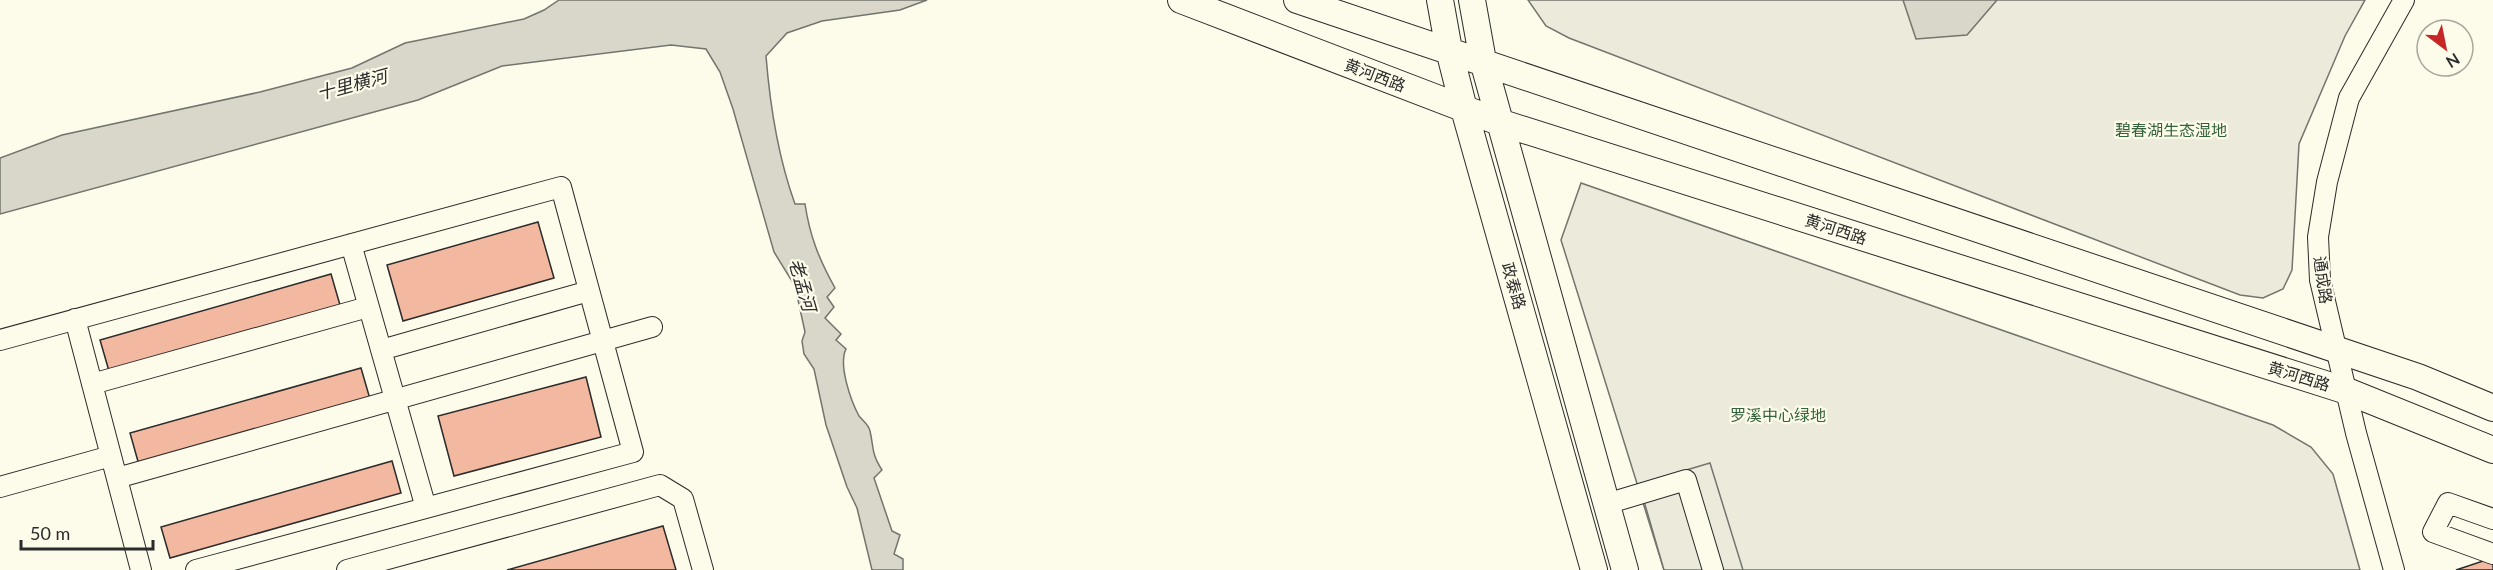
<svg xmlns="http://www.w3.org/2000/svg" width="2493" height="570" viewBox="0 0 2493 570" font-family="Lato,'Noto Sans SC',sans-serif">
<style>
.green{fill:#ecebdb;stroke:#74746e;stroke-width:1.5}
.parking{fill:#eceadb;stroke:#74746e;stroke-width:1.5}
.water{fill:#d8d7c9;stroke:#74746e;stroke-width:1.5}
.building{fill:#f2b8a0;stroke:#2b2b2b;stroke-width:1.5}
.lines{fill:none;stroke-linecap:round;stroke-linejoin:round}
.minor-casing{stroke:#2b2b2b;stroke-width:22}
.major-casing{stroke:#2b2b2b;stroke-width:28}
.minor{stroke:#fdfbea;stroke-width:20}
.major{stroke:#fdfbea;stroke-width:26}
.labels{text-anchor:middle;stroke-width:4.5;stroke-linejoin:round;paint-order:stroke}
.street-label{font-size:16px;fill:#2b2b2b;stroke:#fdfbea}
.park-label{font-size:16px;fill:#34623c;stroke:#fdfbea}
.water-label{font-size:18px;font-style:italic;fill:#2b2b2b;stroke:#fdfbea}
</style>
<rect width="100%" height="100%" fill="#fdfbea"/>
<path class="green" d="M1528,0H2365L2345,36L2299,144L2292,270L2283,289L2263,298L2240,295L1569,38L1546,26Z
M1581,183L2273,425L2311,447L2333,474L2360,570H1664L1561,240Z"/>
<path class="parking" d="M1710,463L1743,570H1664L1639,484Z"/>
<path class="water" d="M559,0H927L900,10L822,21L787,33L766,56C770,106 778,157 795,204H805C810,237 819,259 835,288L827,297L834,307L825,318L841,334L836,340L846,349C838,365 851,401 859,416C863,421 869,425 870,431C874,448 871,453 882,470L874,478L892,531L900,535L894,554L903,559V570H872L857,508L847,487L826,425L814,369L804,354L802,341L805,332L795,286L774,252L733,109L720,72L706,49L671,45L502,66L418,100L0,214V158L62,135L260,92L352,68L405,43L524,19L544,10Z
M1903,0H1997L1967,35L1916,39Z"/>
<path class="building" d="M538,222L554,278L403,321L387,265Z
M331,274L340,305L109,371L100,340Z
M361,368L370,399L139,465L130,433Z
M586,377L601,437L454,476L438,416Z
M392,461L401,493L170,558L161,527Z
M663,526L676,570H507Z
M2489,559L2493,561V570H2456Z"/>
<g class="lines">
<defs>
<path id="minor" d="M351,244L426,508
M75,319L141,570
M0,340L561,187L633,452L196,570
M381,350L589,291
M92,384L368,307
M117,478L652,327
M0,487L111,456
M1606,504L1686,480L1713,570
M2493,519L2448,503L2433,532L2493,554
M347,570L660,485L683,499L703,570
M2394,570L2356,433L2320,280L2318,237L2327,182L2349,98L2404,0"/>
<path id="major" d="M1181,0L1499,122L2347,391L2493,450
M1297,0L2418,377L2493,408
M1440,0L1449,50L1464,109L1594,570
M1472,0L1483,61L1625,570"/>
</defs>
<use href="#minor" class="minor-casing"/>
<use href="#major" class="major-casing"/>
<use href="#minor" class="minor"/>
<use href="#major" class="major"/>
</g>
<g class="labels">
<g class="street-label">
<text transform="translate(1375 75) rotate(21)" y="6">黄河西路</text>
<text transform="translate(1836 229) rotate(18)" y="6">黄河西路</text>
<text transform="translate(2323 280) rotate(82)" y="6">通成路</text>
<text transform="translate(1514 286) rotate(74)" y="6">政泰路</text>
<text transform="translate(2299 376) rotate(17)" y="6">黄河西路</text>
</g>
<g class="park-label">
<text x="2171" y="136">碧春湖生态湿地</text>
<text x="1778" y="421">罗溪中心绿地</text>
</g>
<g class="water-label">
<text transform="translate(352 85) rotate(-15)" y="6">十里横河</text>
<text transform="translate(802 285) rotate(74)" y="6">老孟河</text>
</g>
</g>
<g transform="translate(2445 48) rotate(148)"><circle r="28" fill="#fdfbea" stroke="#a9a89e" stroke-width="1.5"/>
<path d="M0-4.5L10 22L0 15L-10 22Z" fill="#c62828"/>
<text y="-9" font-size="16" font-weight="bold" text-anchor="middle" fill="#2b2b2b">N</text>
</g>
<path d="M21 540v9h132v-9" fill="none" stroke="#2b2b2b" stroke-width="3"/>
<text x="30" y="540" font-size="18" fill="#2b2b2b" stroke="#fdfbea" stroke-width="4.5" paint-order="stroke">50 m</text>
</svg>
